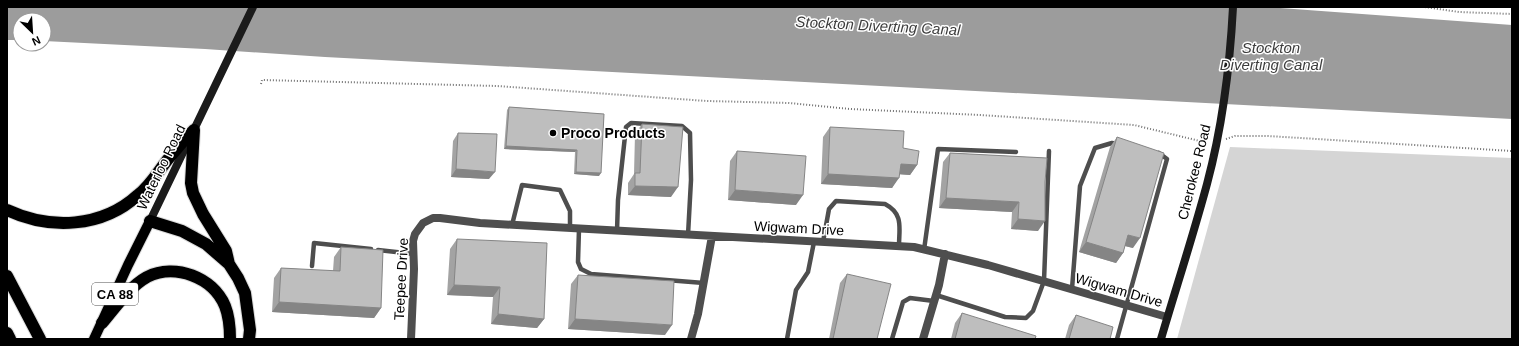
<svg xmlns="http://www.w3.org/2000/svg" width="1519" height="346" viewBox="0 0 1519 346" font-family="Arial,sans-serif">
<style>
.green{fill:#d5d5d5}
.water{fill:#9c9c9c}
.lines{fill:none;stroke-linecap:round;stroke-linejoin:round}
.primary-casing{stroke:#dbdbdb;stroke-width:12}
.highway-casing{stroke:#dbdbdb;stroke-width:14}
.path{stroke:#707070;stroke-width:2;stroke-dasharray:1 2;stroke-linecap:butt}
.lane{stroke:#4e4e4e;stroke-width:4.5}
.street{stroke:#4e4e4e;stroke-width:8}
.secondary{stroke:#1b1b1b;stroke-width:8}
.primary{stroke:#000;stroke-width:10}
.highway{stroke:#000;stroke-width:12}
.wall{fill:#a3a3a3}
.shaded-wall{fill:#858585}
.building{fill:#bebebe;stroke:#858585}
.poi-dot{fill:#000;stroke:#fff;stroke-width:1.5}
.labels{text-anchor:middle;stroke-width:3;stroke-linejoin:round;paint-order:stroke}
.shield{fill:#fff;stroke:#4c4c4c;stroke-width:1}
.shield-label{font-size:13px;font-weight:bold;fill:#000}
.poi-label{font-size:14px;font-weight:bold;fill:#000;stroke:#fff;text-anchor:start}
.street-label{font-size:14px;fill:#000;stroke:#fff}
.water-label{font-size:15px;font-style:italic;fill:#3d3d3d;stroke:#fff}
</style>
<rect width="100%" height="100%" fill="#fff"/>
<path class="green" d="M1230,147L1512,158V339H1177Z"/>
<path class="water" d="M7,7H1266L1512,25V119L325,57L205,49L44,41V20H20V40H7Z"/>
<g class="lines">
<defs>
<path id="primary" d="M94,339L128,265L150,221"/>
<path id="highway" d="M194,130L191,183L193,193L203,214L226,251L229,264L238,278L245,293L250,330L249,339
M7,210C50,230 102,228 138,195C151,185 159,170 169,158C177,148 185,139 194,130
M150,221L182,231L206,244L229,264
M7,276L40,339
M102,323C115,308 129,287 147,277C175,263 213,277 225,306C229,316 230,328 230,339
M7,333L10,339"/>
</defs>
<use href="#primary" class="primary-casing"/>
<use href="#highway" class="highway-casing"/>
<path class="path" d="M1425,7L1459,12L1512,14
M261,84L262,80L497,86L707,101L789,103L850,109L980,115L1134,125L1208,143
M1226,139L1235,136H1268L1512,151"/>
<path class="lane" d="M512,225L522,185L560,190L570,211V228
M579,229L578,262L581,269L591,274L704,283
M617,231L618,200L626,127L631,123L682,126L690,133L691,180L688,235
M823,242L829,209L836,201L885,204C904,214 899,228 899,246
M378,250L414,254
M924,250L938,149L1016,152
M312,266L314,243L371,249
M1072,289L1080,186L1095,148L1112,143L1118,144
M936,295L1005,317L1026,318L1033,311L1044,281L1049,151
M787,339L796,290L808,272L814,242
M892,339L903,302L910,298L934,301
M1117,339L1167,159L1159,153"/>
<path class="street" d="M411,339L414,269L413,241L415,234L423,223L433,218H440L480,223L914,247L988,265L1167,317
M691,339L698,314L712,236
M923,339L939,285L945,254"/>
<path class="secondary" d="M150,221L253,7
M1161,339C1176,288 1193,236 1207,184C1222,128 1230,65 1233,7"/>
<use href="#primary" class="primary"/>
<use href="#highway" class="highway"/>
</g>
<path class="wall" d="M509,107L604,114L599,176L574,174L575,152L504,149L507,110Z
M642,124L671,197L628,195V183L634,174L635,134Z
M830,127L903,148L917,165L910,175L900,174L892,188L821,184L823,137Z
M458,133L489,179L451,177L453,141Z
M1117,137L1133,248L1125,246L1123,253L1116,263L1079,252L1110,147Z
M737,151L796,205L728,200L730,161Z
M950,153L1047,158L1038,231L1011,229L1012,212L939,208L943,162Z
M457,239L544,319L537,328L491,324L493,297L447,295L450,249Z
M341,247L381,308L374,318L272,312L274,278L281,268L333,271L334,257Z
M847,274L877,339H829L840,283Z
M578,275L665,335L568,329L571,284Z
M962,313L1035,339H951L955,323Z
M1076,315L1110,339H1065L1069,325Z"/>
<path class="shaded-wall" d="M506,146L577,150L575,152L504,149Z
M901,164L917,165L910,175L894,174Z
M456,169L495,172L489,179L451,177Z
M576,172L601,173L599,176L574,174Z
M828,174L899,178L892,188L821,184Z
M635,186L678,187L671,197L628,195Z
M735,190L803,195L796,205L728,200Z
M946,198L1019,202L1012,212L939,208Z
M1018,219L1045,221L1038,231L1011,229Z
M1128,235L1140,238L1133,248L1121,245Z
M1086,242L1123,253L1116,263L1079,252Z
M454,285L500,287L493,297L447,295Z
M279,302L381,308L374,318L272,312Z
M498,314L544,319L537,328L491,324Z
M575,319L672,325L665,335L568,329Z"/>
<path class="building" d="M509,107L604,114L601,173L576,172L577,150L506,146Z
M642,124L683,127L678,187L635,186V173H640Z
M830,127L904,131L903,148L919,151L917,165L901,164L899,178L828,174Z
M458,133L497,134L495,172L456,169Z
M1117,137L1164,153L1140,238L1128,235L1123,253L1086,242Z
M737,151L806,156L803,195L735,190Z
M950,153L1047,158L1045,182V221L1018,219L1019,202L946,198Z
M457,239L547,243L544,319L498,314L500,287L454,285Z
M341,247L383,250L381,308L279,302L281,268L340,271Z
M847,274L891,284L877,339H833Z
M578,275L674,281L672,325L575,319Z
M962,313L1036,336L1035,339H955Z
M1076,315L1113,327L1110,339H1069Z"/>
<circle class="poi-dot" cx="553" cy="133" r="4"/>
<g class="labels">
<rect class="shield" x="92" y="283" width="46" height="22" rx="3"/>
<g class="shield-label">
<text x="115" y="299">CA 88</text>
</g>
<g class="poi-label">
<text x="561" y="138">Proco Products</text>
</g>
<g class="street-label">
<text transform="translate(161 167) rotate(-64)" y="5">Waterloo Road</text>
<text transform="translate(1194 172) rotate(-76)" y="5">Cherokee Road</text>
<text transform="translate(799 228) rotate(3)" y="5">Wigwam Drive</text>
<text transform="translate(401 279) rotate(-87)" y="5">Teepee Drive</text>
<text transform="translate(1119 290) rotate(16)" y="5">Wigwam Drive</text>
</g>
<g class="water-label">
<text transform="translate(878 26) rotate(3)" y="5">Stockton Diverting Canal</text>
<text x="1271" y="53">Stockton<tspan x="1271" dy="17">Diverting Canal</tspan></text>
</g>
</g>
<rect width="1519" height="346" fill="none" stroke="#000000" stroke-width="16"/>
<g transform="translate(32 32) rotate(155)"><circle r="19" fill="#ffffff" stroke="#999999"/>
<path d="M0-3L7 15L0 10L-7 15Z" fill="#000000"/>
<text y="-6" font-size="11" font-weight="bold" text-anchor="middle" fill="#000000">N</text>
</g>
</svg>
